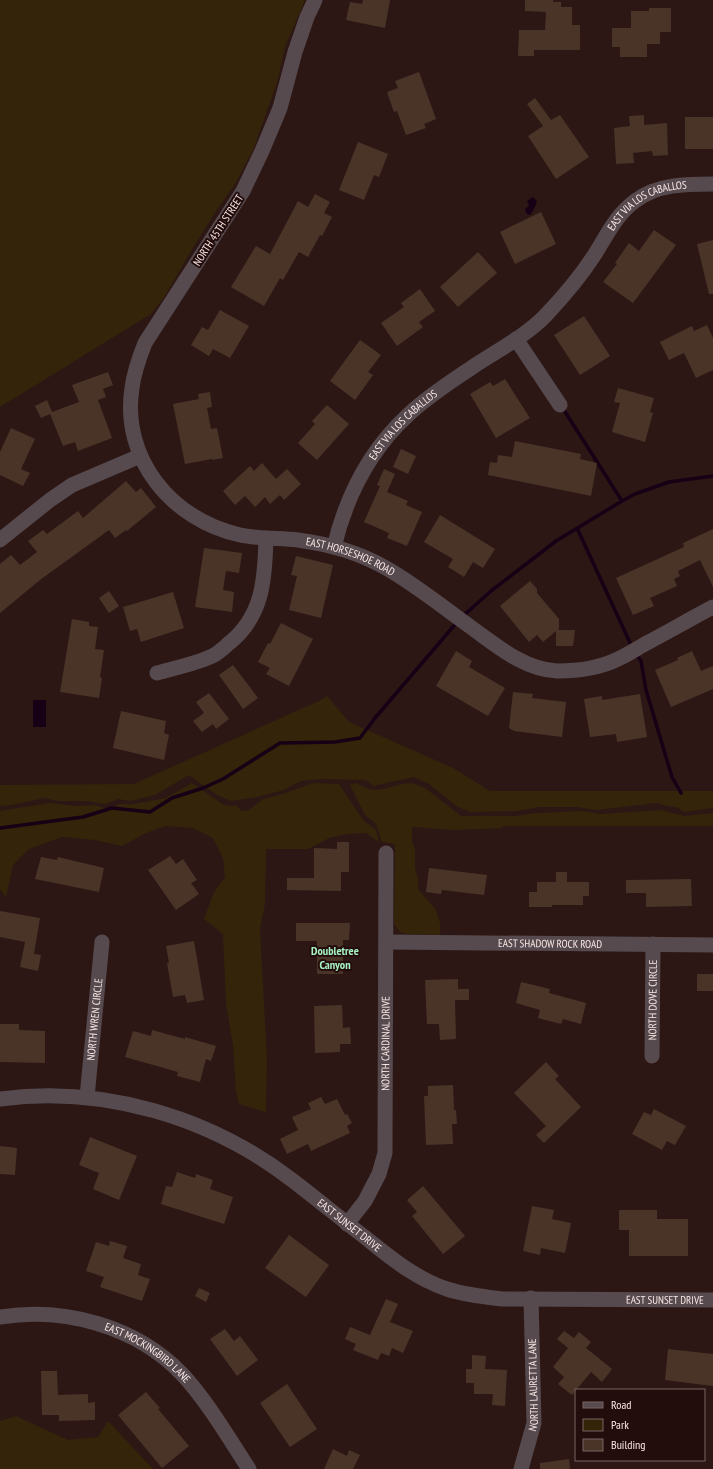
<svg xmlns="http://www.w3.org/2000/svg" width="713" height="1469" viewBox="0 0 713 1469" font-family="'PT Sans Narrow',sans-serif">
<style>
.green{fill:#34240a}
.water{fill:#170015}
.lines{fill:none;stroke-linecap:round;stroke-linejoin:round}
.stream{stroke:#170015;stroke-width:3.5}
.building{fill:#4a3428}
.minor{stroke:#564a4e;stroke-width:15}
.labels{text-anchor:middle;stroke-width:4;stroke-linejoin:round;paint-order:stroke}
.street-label{font-size:11px;fill:#f8e7e5;stroke:#230d0c}
.neighbourhood-label{font-size:12px;font-weight:bold;fill:#a6f2c2;stroke:#230d0c}
</style>
<rect width="100%" height="100%" fill="#2d1715"/>
<path class="green" d="M0,0H305L285,47L277,83L253,150L235,184L214,214L194,246L165,296L151,314L0,407Z
M327,696L349,722L453,768L490,791H713V808L684,812L677,807L667,806L657,803L596,810L577,807H538L518,811L471,812L458,807L429,784L414,777L373,786L366,780L319,779L301,781L284,790L257,797L231,801L217,795L189,775L155,795L131,801L118,799L105,804L87,801H58L44,798L12,805L0,806V785L134,784L321,700Z
M192,783L224,805L237,806L241,811L249,810L263,799L282,794L314,783L339,784L363,820L376,830L379,842L366,833L347,834L329,838L308,849H266L265,904L260,929L267,1060L266,1112L239,1104L236,1091L233,1045L226,1004L223,934L204,919L214,892L225,877L223,858L213,838L193,828L165,826L146,833L122,846L95,840L62,837L29,849L13,865L6,897L0,889V811L50,803L74,806L95,805L107,809L120,804H134L166,798Z
M356,783L371,790L384,789L402,784L412,783L425,788L461,816H515L536,813L583,811L601,814L660,810L685,816L713,813V826H503L502,828L454,830L412,827V842L415,849V868L418,878V889L436,910L440,923V935L406,934L399,931L394,924L395,844L382,842L376,824L365,815L350,785Z
M16,1416L68,1440L98,1437L108,1421L153,1469H0V1421Z"/>
<path class="water" d="M533,197L537,201C536,206 533,210 531,214L529,215L526,213L525,209L529,206L527,201Z
M33,700H46V727H33Z"/>
<g class="lines">
<path class="stream" d="M562,407L622,501
M577,528L632,647
M462,617L491,591L556,541L622,501L635,494L669,482L713,476
M636,654L641,661L646,690L672,777L681,793
M0,828L83,817L112,808L150,812L172,798L203,788L223,779L280,743L335,742L360,738L375,718L458,621"/>
</g>
<path class="building" d="M363,0H390L385,28L346,20L350,2L362,4Z
M525,0H553V2H561V7H572V25H580V50H534V56H518L519,30H545L546,12L525,11Z
M649,8H671V32H660V44H647V57H620V47H612V28H631V11H649Z
M419,72L436,119L424,124L426,128L406,135L397,111L394,112L387,92L398,88L395,81Z
M535,98L551,120L560,115L589,157L556,179L528,136L543,126L527,104Z
M644,115V125L667,123L668,155L653,156L652,151L633,153L634,163L616,164L614,128L630,126L629,116Z
M685,117H713V149H685Z
M358,142L388,154L379,177L374,175L364,200L339,190Z
M315,194L330,202L324,213L332,217L322,236L320,235L308,257L299,252L283,280L280,278L264,306L231,287L256,246L270,254L298,201L308,207Z
M541,212L556,244L515,264L500,232Z
M654,230L676,245L633,303L603,282L617,264L615,263L629,243L639,251Z
M713,240V294H709L697,244Z
M478,252L497,273L458,307L440,287Z
M420,289L435,311L419,322L423,327L397,346L381,323L404,307L401,303Z
M220,310L249,326L230,358L213,349L209,356L191,345L202,327L208,330Z
M584,316L610,356L580,375L554,335Z
M707,325L713,338V370L696,378L684,353L669,360L660,342L692,326L694,331Z
M360,340L381,355L368,372L373,375L355,400L330,381Z
M108,372L113,385L103,389L106,397L98,400L112,438L78,451L75,442L63,446L50,414L41,418L35,406L47,400L52,412L79,402L72,385Z
M505,379L530,418L496,438L470,394L490,382L493,386Z
M618,388L654,398L650,412L653,413L645,442L612,432L620,403L614,402Z
M210,392L212,407L207,408L211,429L217,428L223,458L213,460L212,459L185,464L173,404L199,399L198,394Z
M327,405L349,424L317,460L298,443L315,424L312,421Z
M11,428L35,439L21,469L30,473L23,486L0,475V452Z
M515,441L581,454L580,459L597,463L591,496L488,475L490,462L497,463L498,455L512,457Z
M401,449L416,456L408,474L393,467Z
M262,463L276,479L287,469L301,484L284,500L280,495L270,504L265,497L255,507L245,496L235,505L223,491L250,466L254,471Z
M384,469L395,474L387,492L408,501L406,505L422,512L407,546L387,538L389,533L364,522L380,486L377,485Z
M126,481L136,492L141,488L156,507L127,531L126,530L115,538L109,530L40,580L0,613V564L11,555L20,565L37,552L28,541L43,530L47,534L78,511L83,518Z
M440,515L495,549L483,568L473,562L464,577L448,567L453,559L424,542Z
M713,529V587L700,560L678,571L680,576L674,579L677,586L650,598L654,606L633,615L616,578L684,547L683,543Z
M204,548L242,553L239,573L226,571L223,590L234,592L232,612L195,607Z
M296,556L333,565L321,618L289,610L297,576L291,575Z
M530,581L537,589V593L559,619V629L557,630H575L573,646H556V631L543,642L537,635L529,642L500,606Z
M109,591L119,606L109,613L99,598Z
M173,592L184,628L141,642L137,629L130,631L123,607Z
M72,619L89,622V626L98,627L95,649L104,650L100,677L102,678L99,698L60,692Z
M281,623L313,639L289,686L266,674L270,668L258,662L268,643L270,644Z
M456,651L472,661L469,667L505,688L488,716L436,686Z
M692,651L701,671L713,666V689L671,707L655,670L678,660L677,658Z
M233,665L258,698L243,709L219,675Z
M513,692L533,694L532,698L566,702L562,737L514,731L509,728Z
M209,693L229,719L216,729L213,724L202,732L193,721L204,713L196,702Z
M640,694L647,737L617,742L616,734L590,737L584,699L602,696V700Z
M121,711L166,721L164,733L169,735L164,760L113,748Z
M337,842H349V872H341V891L287,890V878H314V848L337,849Z
M170,856L176,864L183,859L197,880L191,883L199,894L176,910L148,870Z
M41,857L57,860L58,857L104,868L99,892L35,879Z
M429,868L487,875L484,895L442,890L441,894L426,892Z
M556,872H567V882H589V896H583V905H552V907H529V892H537V882H556Z
M691,879L692,906L646,907V893H626V880Z
M0,911L40,918L34,954L41,955L38,971L20,967L25,942L0,937Z
M296,923H350L349,940H343V974H317V941H296Z
M194,941L204,1000L187,1003L185,995L173,997L167,963H169L166,946Z
M697,974H713V991H697Z
M458,979V989H469V1000H455L456,1039L440,1040L439,1024H427L425,980Z
M521,982L550,989L549,993L586,1003L581,1024L563,1019L561,1024L538,1018L540,1010L516,1003Z
M342,1005L343,1028L350,1027L351,1044H340V1052L315,1053L314,1006Z
M0,1024H19V1030L45,1031V1063L0,1062Z
M152,1030L185,1039V1037L216,1046L211,1061L206,1059L200,1082L177,1076L178,1072L125,1057L133,1031L151,1036Z
M546,1062L559,1076L555,1079L581,1107L544,1143L536,1135L546,1126L514,1093Z
M453,1085L454,1110H456L457,1124H452L453,1144L426,1145L424,1096H428V1086Z
M321,1097L325,1104L337,1099L345,1115L347,1114L352,1123L347,1126L350,1133L311,1151L308,1144L287,1154L280,1139L298,1130L292,1117L311,1109L308,1103Z
M654,1109L686,1126L675,1145L667,1141L662,1150L632,1134L644,1112L651,1115Z
M90,1137L137,1156L119,1200L93,1189L99,1173L79,1165Z
M0,1146L17,1148L15,1175L0,1174Z
M177,1172L195,1178L196,1174L213,1180L210,1189L233,1197L224,1224L161,1204L166,1186L172,1187Z
M423,1186L465,1236L443,1254L412,1216L417,1212L407,1200Z
M532,1206L554,1210L552,1219L571,1223L565,1253L541,1248L540,1255L523,1251Z
M619,1210H657V1219H688V1256H629V1230H619Z
M289,1235L329,1265L306,1297L265,1268Z
M110,1241L127,1246L123,1258L141,1264L138,1275L150,1279L142,1301L100,1287L104,1277L86,1271L96,1242L109,1246Z
M199,1288L210,1293L206,1302L195,1296Z
M386,1299L398,1304L390,1322L413,1331L403,1353L392,1348L389,1356L381,1353L378,1360L353,1350L356,1344L345,1339L350,1327L370,1335Z
M225,1329L234,1341L240,1336L258,1360L237,1376L210,1339Z
M564,1331L574,1338L579,1332L591,1342L586,1348L612,1369L602,1382L591,1372L572,1395L558,1384L564,1377L553,1367L568,1348L557,1339Z
M668,1349L713,1354V1386L665,1380Z
M472,1355L486,1356L485,1369L507,1370L505,1406L492,1405L493,1394H474V1383H466V1369H472Z
M41,1371H57L58,1395L88,1394V1403L95,1402V1420L59,1421V1415H42Z
M287,1384L317,1429L290,1447L260,1403Z
M146,1392L160,1408L158,1409L189,1446L162,1468L118,1415Z
M333,1449L347,1456L349,1450L360,1455L353,1469H324Z
M569,1459L570,1469H540V1463Z"/>
<g class="lines">
<g class="minor">
<path id="s1" d="M315,0L307,17L295,52L280,108L262,151L243,191L145,343C139,358 134,372 132,388C121,459 172,520 240,535C259,539 279,538 298,540C328,544 360,553 386,568C416,585 444,608 472,628C497,646 525,670 557,671C577,671 600,668 618,659C627,655 636,649 645,644C668,632 690,619 713,607"/>
<path d="M516,339L560,405"/>
<path d="M0,540L50,500L72,485L140,456"/>
<path id="s2" d="M334,547C346,497 370,450 408,415C428,396 452,381 474,366C497,351 527,335 546,315C564,296 581,276 595,254C607,235 616,215 635,201C657,184 686,184 713,184"/>
<path d="M157,673C177,667 198,664 216,654C220,651 224,648 228,644C263,617 265,579 266,538"/>
<path id="s3" d="M387,942L713,945"/>
<path id="s4" d="M652,1056L653,944"/>
<path id="s5" d="M87,1097L102,942"/>
<path id="s6" d="M0,1099C103,1085 210,1117 292,1180C317,1199 341,1219 366,1238C391,1258 416,1279 447,1289C465,1295 485,1297 503,1299L713,1300"/>
<path id="s7" d="M347,1224L365,1201L379,1174L385,1153L386,853"/>
<path id="s8" d="M0,1317C65,1307 136,1326 182,1374C208,1402 228,1437 249,1469"/>
<path id="s9" d="M521,1469L534,1423L531,1298"/>
</g>
</g>
<g class="labels">
<g class="street-label">
<text dy="4" stroke="none"><textPath href="#s2" startOffset="478">EAST VIA LOS CABALLOS</textPath></text>
<text transform="translate(218 230) rotate(-57)" y="4">NORTH 45TH STREET</text>
<text dy="4" stroke="none"><textPath href="#s2" startOffset="143">EAST VIA LOS CABALLOS</textPath></text>
<text dy="4" stroke="none"><textPath href="#s1" startOffset="747">EAST HORSESHOE ROAD</textPath></text>
<text dy="4" stroke="none"><textPath href="#s3" startOffset="163">EAST SHADOW ROCK ROAD</textPath></text>
<text dy="4" stroke="none"><textPath href="#s4" startOffset="56">NORTH DOVE CIRCLE</textPath></text>
<text dy="4" stroke="none"><textPath href="#s5" startOffset="78">NORTH WREN CIRCLE</textPath></text>
<text dy="4" stroke="none"><textPath href="#s7" startOffset="191">NORTH CARDINAL DRIVE</textPath></text>
<text dy="4" stroke="none"><textPath href="#s6" startOffset="384">EAST SUNSET DRIVE</textPath></text>
<text dy="4" stroke="none"><textPath href="#s6" startOffset="720">EAST SUNSET DRIVE</textPath></text>
<text dy="4" stroke="none"><textPath href="#s8" startOffset="157">EAST MOCKINGBIRD LANE</textPath></text>
<text dy="4" stroke="none"><textPath href="#s9" startOffset="86">NORTH LAURETTA LANE</textPath></text>
</g>
<g class="neighbourhood-label">
<text x="335" y="955">Doubletree<tspan x="335" dy="14">Canyon</tspan></text>
</g>
</g>
<rect x="575" y="1389" width="130" height="72" fill="#230d0c" stroke="#786463"/>
<rect x="583" y="1402" width="20" height="6" fill="#564a4e" stroke="#786463"/>
<text x="611" y="1409" font-size="12" fill="#f8e7e5">Road</text>
<rect x="583" y="1419" width="20" height="12" fill="#34240a" stroke="#786463"/>
<text x="611" y="1429" font-size="12" fill="#f8e7e5">Park</text>
<rect x="583" y="1439" width="20" height="12" fill="#4a3428" stroke="#786463"/>
<text x="611" y="1449" font-size="12" fill="#f8e7e5">Building</text>
</svg>
